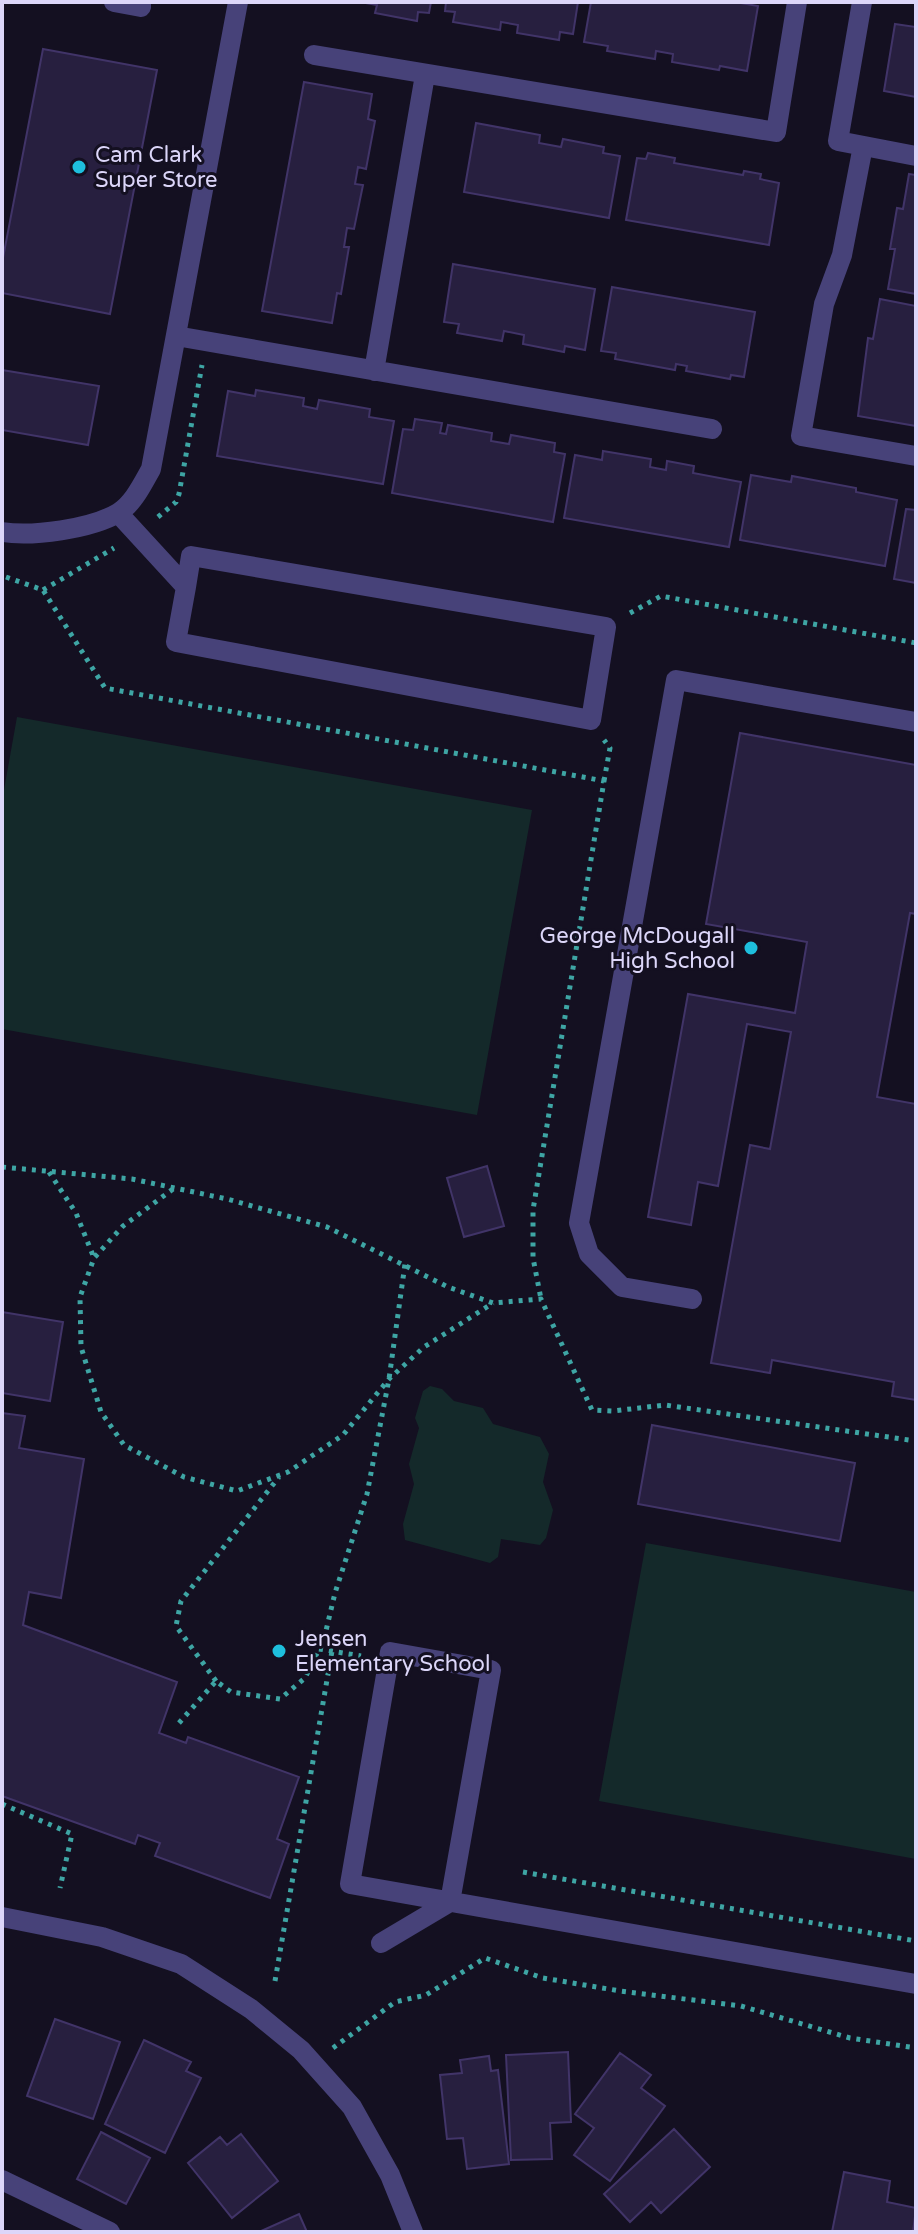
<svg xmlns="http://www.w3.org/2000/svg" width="918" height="2234" viewBox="0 0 918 2234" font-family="'Varela Round',sans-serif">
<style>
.green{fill:#14292a}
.building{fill:#271f3f;stroke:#413468;stroke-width:2}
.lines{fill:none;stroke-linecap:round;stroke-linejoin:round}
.path{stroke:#3ea5a4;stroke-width:5;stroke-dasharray:4 6;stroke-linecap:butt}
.lane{stroke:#474279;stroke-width:20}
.street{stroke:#474279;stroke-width:20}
.poi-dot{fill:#1ebfdd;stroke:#141021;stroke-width:3}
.labels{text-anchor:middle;stroke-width:6;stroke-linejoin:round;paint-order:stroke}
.poi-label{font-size:22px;fill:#dcd6f9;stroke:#141021;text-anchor:start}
</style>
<rect width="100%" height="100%" fill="#141021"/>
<path class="green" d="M17,717L532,810L477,1115L2,1029V801Z
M430,1386L442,1389L454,1401L483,1408L493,1424L540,1437L549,1454L543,1482L553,1510L546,1538L540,1545L501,1539L498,1557L490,1563L405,1540L403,1524L414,1484L409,1464L419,1428L415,1418L423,1391Z
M646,1543L916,1592V1859L599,1801Z"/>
<path class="building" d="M360,2H431L429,13L418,12L417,21L375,13L377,5Z
M446,2H578L573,34L560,32L559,40L517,33L518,25L501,22L500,30L453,22L455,12L445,11Z
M591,2H735L758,6L747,71L720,66L719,70L672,62L673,54L656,51L655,59L607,51L608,46L584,42Z
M895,24L916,27V97L884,91Z
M43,49L157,70L110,314L2,293V263Z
M304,82L372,94L368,119L375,121L366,169L358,167L355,184L363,185L354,229L347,228L344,247H349L341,294L337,293L332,323L262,311Z
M476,123L540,135L539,143L561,147L563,139L604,147L603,153L620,156L609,218L464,192Z
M648,153L675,158L674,163L743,175L744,171L761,174L760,179L779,183L769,245L626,220L637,158L646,159Z
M909,174L916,175V294L888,289L895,249H890L897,208L903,209Z
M453,264L595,289L585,350L565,346L564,352L523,344L524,335L504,331L502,341L457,333L459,324L444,322Z
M612,287L755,312L744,377L731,375L730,379L686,371L687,366L676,364L675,370L615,359L616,353L601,351Z
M880,299L916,306V426L858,416L868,338L873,339Z
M2,370L99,386L88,445L2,430Z
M256,390L304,398L303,406L317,409L319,400L370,409L369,417L394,421L383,484L217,456L228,391L255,396Z
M415,419L442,423L440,433L446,434L448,425L492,433L491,441L509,444L511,435L555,443L554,452L565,454L553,522L392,493L403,429L413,430Z
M603,451L651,459L650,467L666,470L667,461L694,466L693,473L741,482L729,547L564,518L575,455L602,460Z
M751,475L791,482L792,476L856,488V492L897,500L885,566L740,540Z
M906,509L916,510V583L894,579Z
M740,733L916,765V914L910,913L877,1097L916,1104V1400L892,1396L894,1382L772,1360L770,1373L711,1363L750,1145L770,1149L791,1032L747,1024L718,1186L698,1182L691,1225L648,1217L688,994L795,1013L807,942L706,924Z
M487,1166L504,1226L464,1237L447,1178Z
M2,1312L63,1322L50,1401L2,1393Z
M2,1413L25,1416L19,1448L84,1459L61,1598L29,1592L23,1625L177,1682L159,1733L186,1743L188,1737L299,1777L277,1839L289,1844L270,1898L155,1856L160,1843L138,1835L135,1844L2,1796Z
M652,1425L855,1463L840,1541L638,1504Z
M55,2019L120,2042L93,2119L27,2096Z
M144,2040L191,2062L186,2071L201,2078L165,2153L105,2124Z
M568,2052L571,2122L550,2123L552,2159L511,2160L506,2055Z
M620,2053L651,2075L641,2088L665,2106L610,2181L574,2155L594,2128L575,2114Z
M489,2056L491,2071L498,2070L509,2164L467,2169L463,2138L447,2139L440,2075L462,2073L460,2060Z
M674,2129L710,2167L661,2213L651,2202L630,2222L604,2194Z
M101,2132L150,2158L126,2204L77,2179Z
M241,2134L278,2181L232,2218L188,2163L220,2137L227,2145Z
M844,2172L890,2181L887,2202L916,2208L913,2232H832Z
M299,2214L307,2232H259Z"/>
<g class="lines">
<path class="path" d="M158,517L176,502L179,494L202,365
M6,577L43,590L105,688L604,781L533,1210V1258L541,1299
M43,590L114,548
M630,613L661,596L916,643
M604,781L610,748L604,740
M2,1167L132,1179L227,1199L327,1227L448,1287L493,1303L541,1299L592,1410L613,1411L665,1405L916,1441
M49,1172L76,1213L94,1258
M173,1189L123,1226L94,1258L80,1297L81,1347L101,1412L124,1445L184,1477L237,1491L288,1472L343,1435L389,1379L424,1347L493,1303
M319,1649L361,1656
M216,1681L176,1626L181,1601L279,1477
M179,1723L216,1681L231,1692L280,1699L305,1678L324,1639L335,1593L367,1494L389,1379L405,1264
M2,1804L72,1834L60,1888
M523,1872L916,1941
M275,1981L332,1651
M333,2048L395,2002L426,1995L485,1958L543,1978L620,1991L741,2006L850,2038L916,2048"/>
<path class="lane" d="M114,2L141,7V2
M862,2L838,141L916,156
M314,55L776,132L797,2
M863,146L842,255L824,304L801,436L916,456
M176,336L712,429
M374,371L425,75
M118,513L186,587L176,642L591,720L606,627L191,556L186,587
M2,532C32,537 91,529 118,513C133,504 142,485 151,469L238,2
M692,1299L622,1287L589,1254L579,1223L676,680L916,722
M381,1943L450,1902L491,1670L390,1652L350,1884C538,1918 727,1951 916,1984
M2,2180L110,2232"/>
<path class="street" d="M2,1917L102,1937L181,1964L251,2009L301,2050L352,2107L390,2175L413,2232"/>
</g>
<g class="poi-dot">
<circle cx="79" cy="167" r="8"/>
<circle cx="751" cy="948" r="8"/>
<circle cx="279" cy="1651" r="8"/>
</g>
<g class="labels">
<g class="poi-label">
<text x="95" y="162">Cam Clark<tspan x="95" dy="25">Super Store</tspan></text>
<text x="735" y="943" text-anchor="end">George McDougall<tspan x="735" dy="25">High School</tspan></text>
<text x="295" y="1646">Jensen<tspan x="295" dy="25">Elementary School</tspan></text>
</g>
</g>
<rect width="918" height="2234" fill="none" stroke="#dcd6f9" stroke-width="8"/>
</svg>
